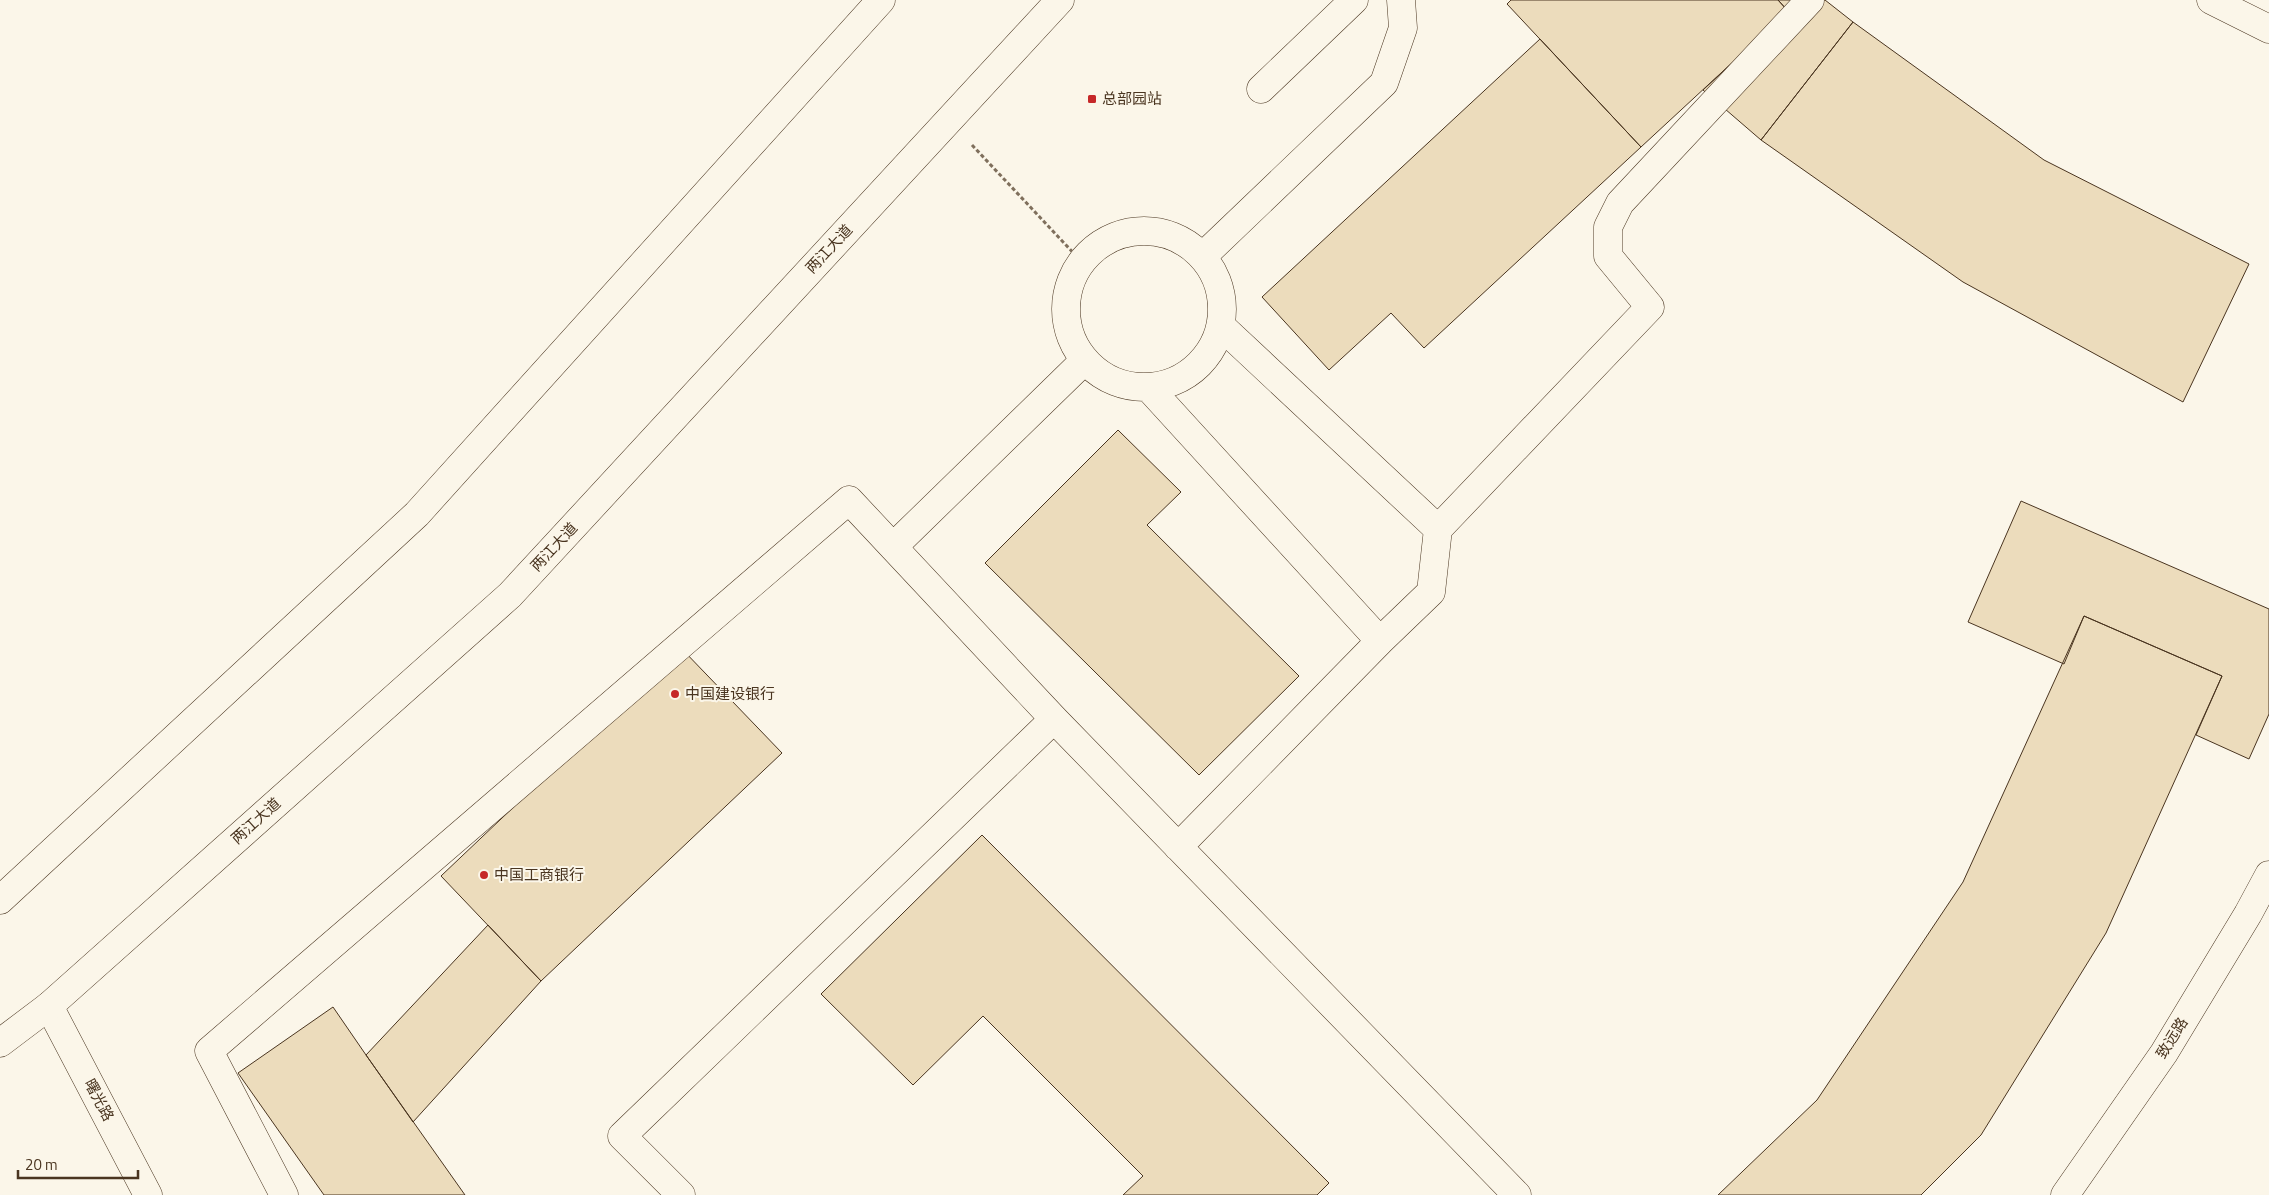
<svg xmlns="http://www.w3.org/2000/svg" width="2269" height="1195" viewBox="0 0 2269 1195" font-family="'Titillium Web','Noto Sans SC',sans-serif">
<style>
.building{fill:#ecdcbc;stroke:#4a3520}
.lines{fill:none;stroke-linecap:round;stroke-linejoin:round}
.minor-casing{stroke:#4a3520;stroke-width:29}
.major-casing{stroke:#4a3520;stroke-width:29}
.path{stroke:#7f6f5c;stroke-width:3;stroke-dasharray:4 2.5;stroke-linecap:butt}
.minor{stroke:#fbf6e9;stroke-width:28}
.major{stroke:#fbf6e9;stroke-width:28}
.poi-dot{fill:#c62828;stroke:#fbf6e9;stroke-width:2}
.labels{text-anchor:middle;stroke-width:4;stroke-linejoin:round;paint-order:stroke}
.poi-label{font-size:15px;fill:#4a3520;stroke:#fbf6e9;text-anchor:start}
.street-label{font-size:15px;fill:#4a3520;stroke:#fbf6e9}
</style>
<rect width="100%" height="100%" fill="#fbf6e9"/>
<path class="building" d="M1511,0H1778L1788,11L1641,147L1507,4Z
M1778,0H1825L1853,22L1761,140L1703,90L1788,11Z
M1853,22L2044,160L2249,264L2183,402L1963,282L1761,140Z
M1540,39L1641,147L1424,348L1391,313L1329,370L1262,297Z
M1118,430L1181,492L1147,525L1299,676L1199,775L985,563Z
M2021,501L2269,609V714L2249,759L2196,735L2222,676L2084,616L2064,664L1968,622Z
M2084,616L2222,676L2106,933L1981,1135L1921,1195H1718L1817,1100L1963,882Z
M681,648L782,753L541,981L441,876Z
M982,835L1329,1183L1317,1195H1123L1143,1176L983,1016L913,1085L821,994Z
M488,925L541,981L413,1122L366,1055Z
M333,1007L366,1055L465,1195H324L238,1073Z"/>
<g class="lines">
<defs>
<path id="minor" d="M1261,89L1354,0
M1066 309a78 78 0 1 1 156 0a78 78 0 1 1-156 0Z
M1203,256L1384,83L1403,28L1401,0
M1221,326L1438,529
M1148,387L1380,641
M893,547L1085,360
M1178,847L1380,641L1431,592L1438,529L1650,307L1608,256V227L1620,203L1810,0
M49,1006L148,1195
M284,1195L209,1051L849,500L1054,719L1517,1195
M681,1195L622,1136L1054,719
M2065,1195L2164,1053L2248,914L2269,875"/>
<path id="major" d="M2211,0L2269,29
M0,900L417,514L881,0
M0,1043L49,1006L510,595L1060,0"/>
</defs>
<use href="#minor" class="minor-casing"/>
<use href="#major" class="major-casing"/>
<path class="path" d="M972,145L1081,261"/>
<use href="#minor" class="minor"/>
<use href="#major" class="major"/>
</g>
<g class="poi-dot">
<rect x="1087" y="94" width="10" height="10" rx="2.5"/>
<circle cx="675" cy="694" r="5"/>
<circle cx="484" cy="875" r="5"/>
</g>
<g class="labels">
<g class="poi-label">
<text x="1102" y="104">总部园站</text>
<text x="685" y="699">中国建设银行</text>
<text x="494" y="880">中国工商银行</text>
</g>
<g class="street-label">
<text transform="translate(829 249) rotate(-47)" y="5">两江大道</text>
<text transform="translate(554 547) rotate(-47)" y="5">两江大道</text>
<text transform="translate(256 821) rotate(-42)" y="5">两江大道</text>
<text transform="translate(2172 1038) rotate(-58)" y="5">致远路</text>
<text transform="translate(99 1100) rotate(62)" y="5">曙光路</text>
</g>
</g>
<path d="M18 1170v8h120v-8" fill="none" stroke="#4a3520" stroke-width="2.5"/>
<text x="25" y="1170" font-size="15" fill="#4a3520" stroke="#fbf6e9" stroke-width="4" paint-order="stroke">20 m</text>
</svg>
